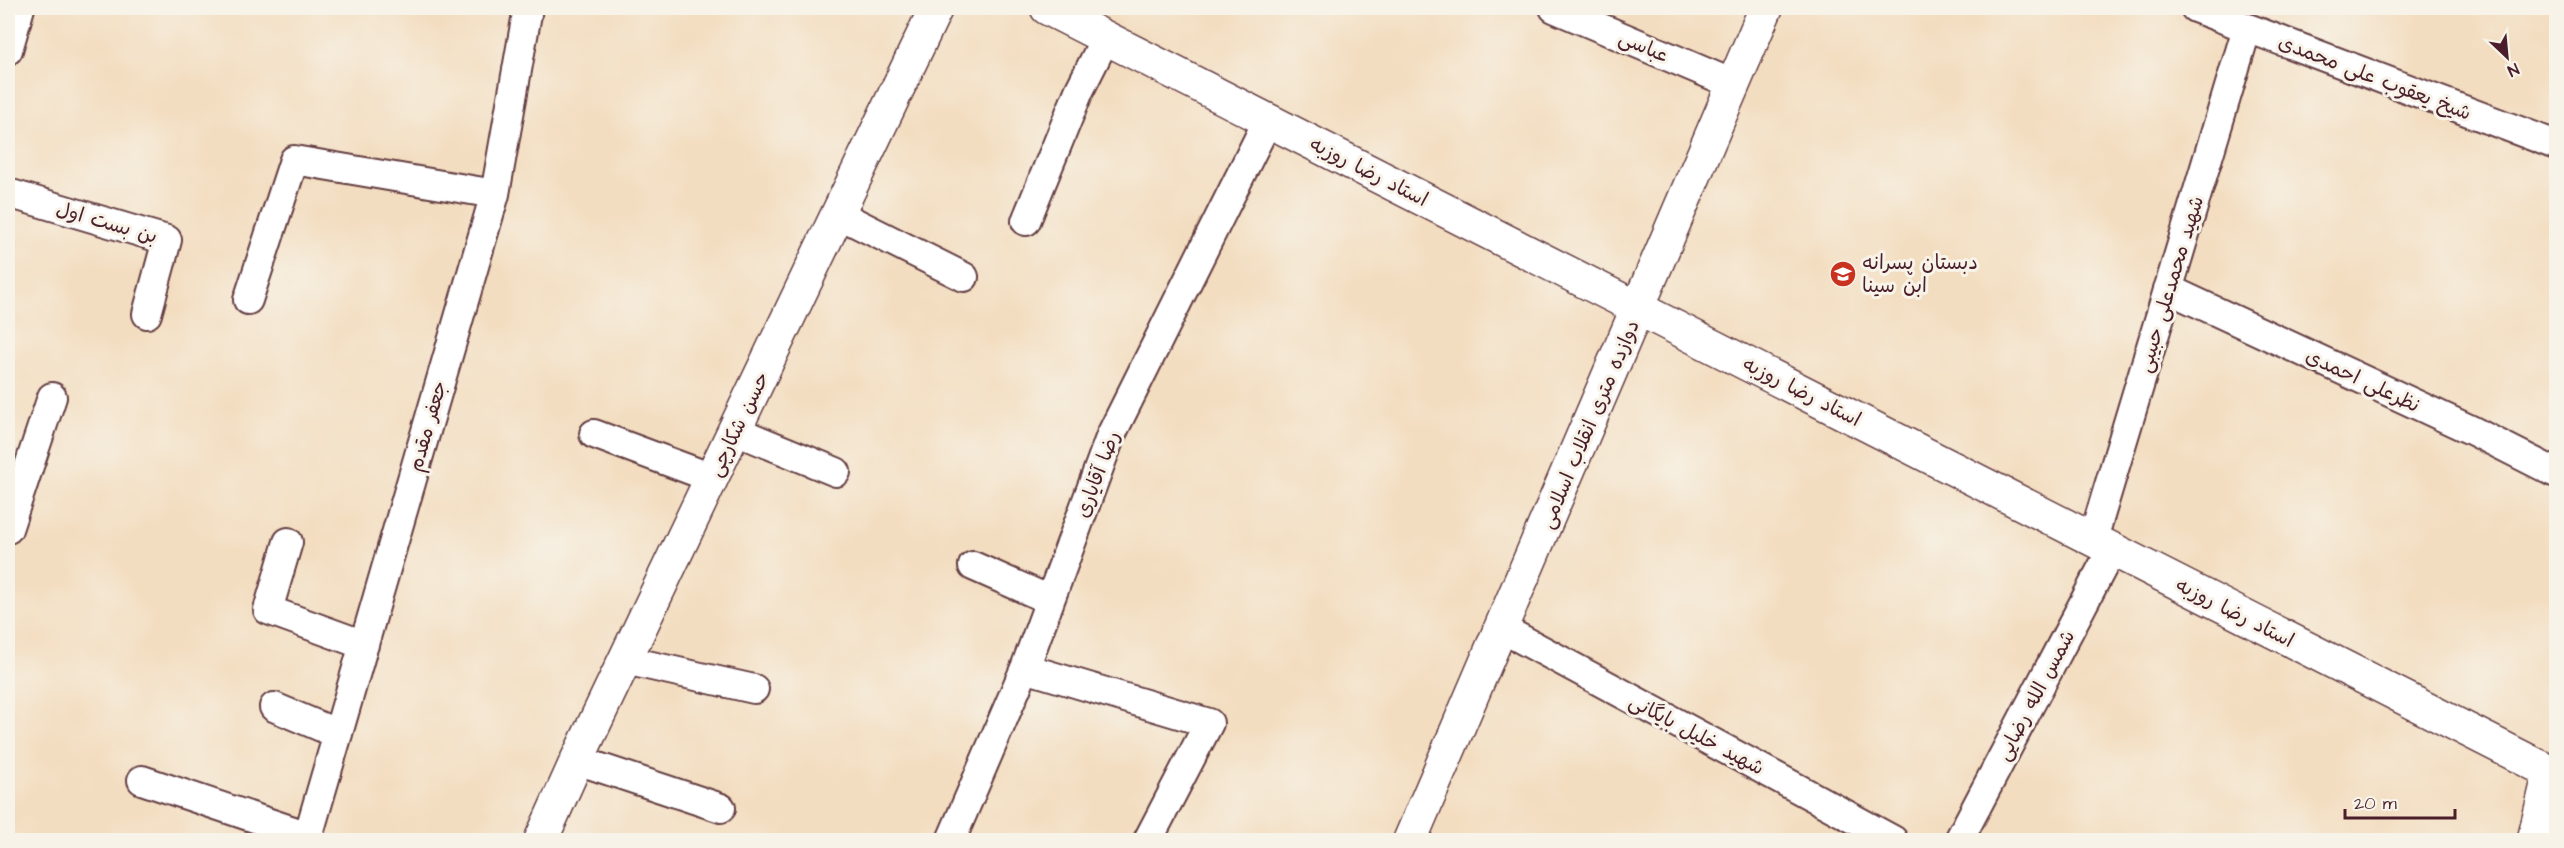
<svg xmlns="http://www.w3.org/2000/svg" width="2564" height="848" viewBox="0 0 2564 848" font-family="'Architects Daughter','Playpen Sans Arabic',sans-serif">
<style>
.lines{fill:none;stroke-linecap:round;stroke-linejoin:round}
.minor-casing{stroke:#633c41;stroke-width:32}
.tertiary-casing{stroke:#633c41;stroke-width:36}
.minor{stroke:#fff;stroke-width:28}
.tertiary{stroke:#fff;stroke-width:33}
.labels{text-anchor:middle;stroke-width:6;stroke-linejoin:round;paint-order:stroke}
.street-label{font-size:20px;fill:#4a1f2b;stroke:#f7f3e8}
.poi-label{font-size:20px;fill:#4a1f2b;stroke:#f7f3e8;text-anchor:start}
</style>
<rect width="100%" height="100%" fill="#f7f3e8"/>
<filter id="ink" filterUnits="userSpaceOnUse"><feTurbulence type="fractalNoise" baseFrequency=".0167" numOctaves="2"/><feDisplacementMap in="SourceGraphic" scale="12" xChannelSelector="R" yChannelSelector="G"/><feConvolveMatrix kernelMatrix="1 2 1 2 8 2 1 2 1" color-interpolation-filters="sRGB"/></filter>
<filter id="wash" filterUnits="userSpaceOnUse"><feTurbulence type="fractalNoise" baseFrequency=".008" numOctaves="4" result="noise"/><feDisplacementMap in="SourceGraphic" scale="24" xChannelSelector="R" yChannelSelector="G"/><feGaussianBlur stdDeviation="1.35" result="paint"/><feColorMatrix in="noise" values="0 0 0 0 0 0 0 0 0 0 0 0 0 0 0 0 0 1.4 0 .05"/><feComposite in="paint" operator="in"/></filter>
<g filter="url(#wash)">
<rect width="100%" height="100%" fill="#f3ddc0"/>
</g>
<g filter="url(#ink)">
<g class="lines">
<defs>
<path id="minor" d="M1554,8L1733,84
M2195,8L2556,145
M8,50L20,8
M8,193L167,240L147,314
M838,214L964,277
M1026,221L1079,91L1106,37
M2168,289L2471,430L2556,473
M248,300L294,160L495,194
M734,430L836,472
M594,434L712,478
M8,529L52,397
M2093,539L2247,28
M288,542L268,610L364,645
M973,566L1050,600
M1501,628L1893,840
M625,660L754,689
M1025,668L1209,723L1148,840
M274,707L338,734
M577,760L721,808
M142,780L308,836
M307,840L495,194L528,8
M951,840L1025,668L1111,435L1268,120
M1959,840L2112,549"/>
<path id="tertiary" d="M1047,8L2556,775
M541,840L577,760L936,8
M1410,840L1766,8
M2534,840L2550,772"/>
</defs>
<use href="#minor" class="minor-casing"/>
<use href="#tertiary" class="tertiary-casing"/>
<use href="#minor" class="minor"/>
<use href="#tertiary" class="tertiary"/>
</g>
</g>
<defs>
<symbol id="school-disc" viewBox="-11 -11 22 22"><circle r="9.5" fill="#c8321e" stroke="#f7f3e8"/><path d="M0-5L7-2L0 1L-7-2ZM-4 1L0 2.5L4 1V4Q0 6-4 4Z" fill="#fff"/></symbol>
</defs>
<g fill-rule="evenodd">
<use href="#school-disc" x="1828" y="259" width="30" height="30"/>
</g>
<g class="labels">
<g class="street-label">
<text transform="translate(1644 46) rotate(23)" y="7">عباسی</text>
<text transform="translate(2375 77) rotate(21)" y="7">شیخ یعقوب علی محمدی</text>
<text transform="translate(1369 171) rotate(27)" y="7">استاد رضا روزبه</text>
<text transform="translate(107 222) rotate(16)" y="7">بن بست اول</text>
<text transform="translate(2170 284) rotate(-73)" y="7">شهید محمدعلی حبیبی</text>
<text transform="translate(2363 380) rotate(25)" y="7">نظرعلی احمدی</text>
<text transform="translate(1802 391) rotate(27)" y="7">استاد رضا روزبه</text>
<text transform="translate(738 424) rotate(-64)" y="7">حسن شکارچی</text>
<text transform="translate(1589 424) rotate(-67)" y="7">دوازده متری انقلاب اسلامی</text>
<text transform="translate(427 426) rotate(-74)" y="7">جعفر مقدم</text>
<text transform="translate(1097 474) rotate(-69)" y="7">رضا آقایاری</text>
<text transform="translate(2235 612) rotate(27)" y="7">استاد رضا روزبه</text>
<text transform="translate(2035 695) rotate(-62)" y="7">شمس الله رضایی</text>
<text transform="translate(1697 734) rotate(28)" y="7">شهید خلیل بایگانی</text>
</g>
<g class="poi-label">
<text x="1862" y="269">دبستان پسرانه<tspan x="1862" dy="23">ابن سینا</tspan></text>
</g>
</g>
<rect width="2564" height="848" fill="none" stroke="#f7f3e8" stroke-width="30"/>
<g transform="translate(2507 57) rotate(154)" stroke="#f7f3e8" stroke-width="4.5" paint-order="stroke">
<path d="M0-4.5L10 22L0 15L-10 22Z" fill="#4a1f2b"/>
<text y="-9" font-size="16" font-weight="bold" text-anchor="middle" fill="#4a1f2b">N</text>
</g>
<path d="M2345 809v9h110v-9" fill="none" stroke="#4a1f2b" stroke-width="3"/>
<text x="2354" y="809" font-size="18" fill="#4a1f2b" stroke="#f7f3e8" stroke-width="4.5" paint-order="stroke">20 m</text>
</svg>
